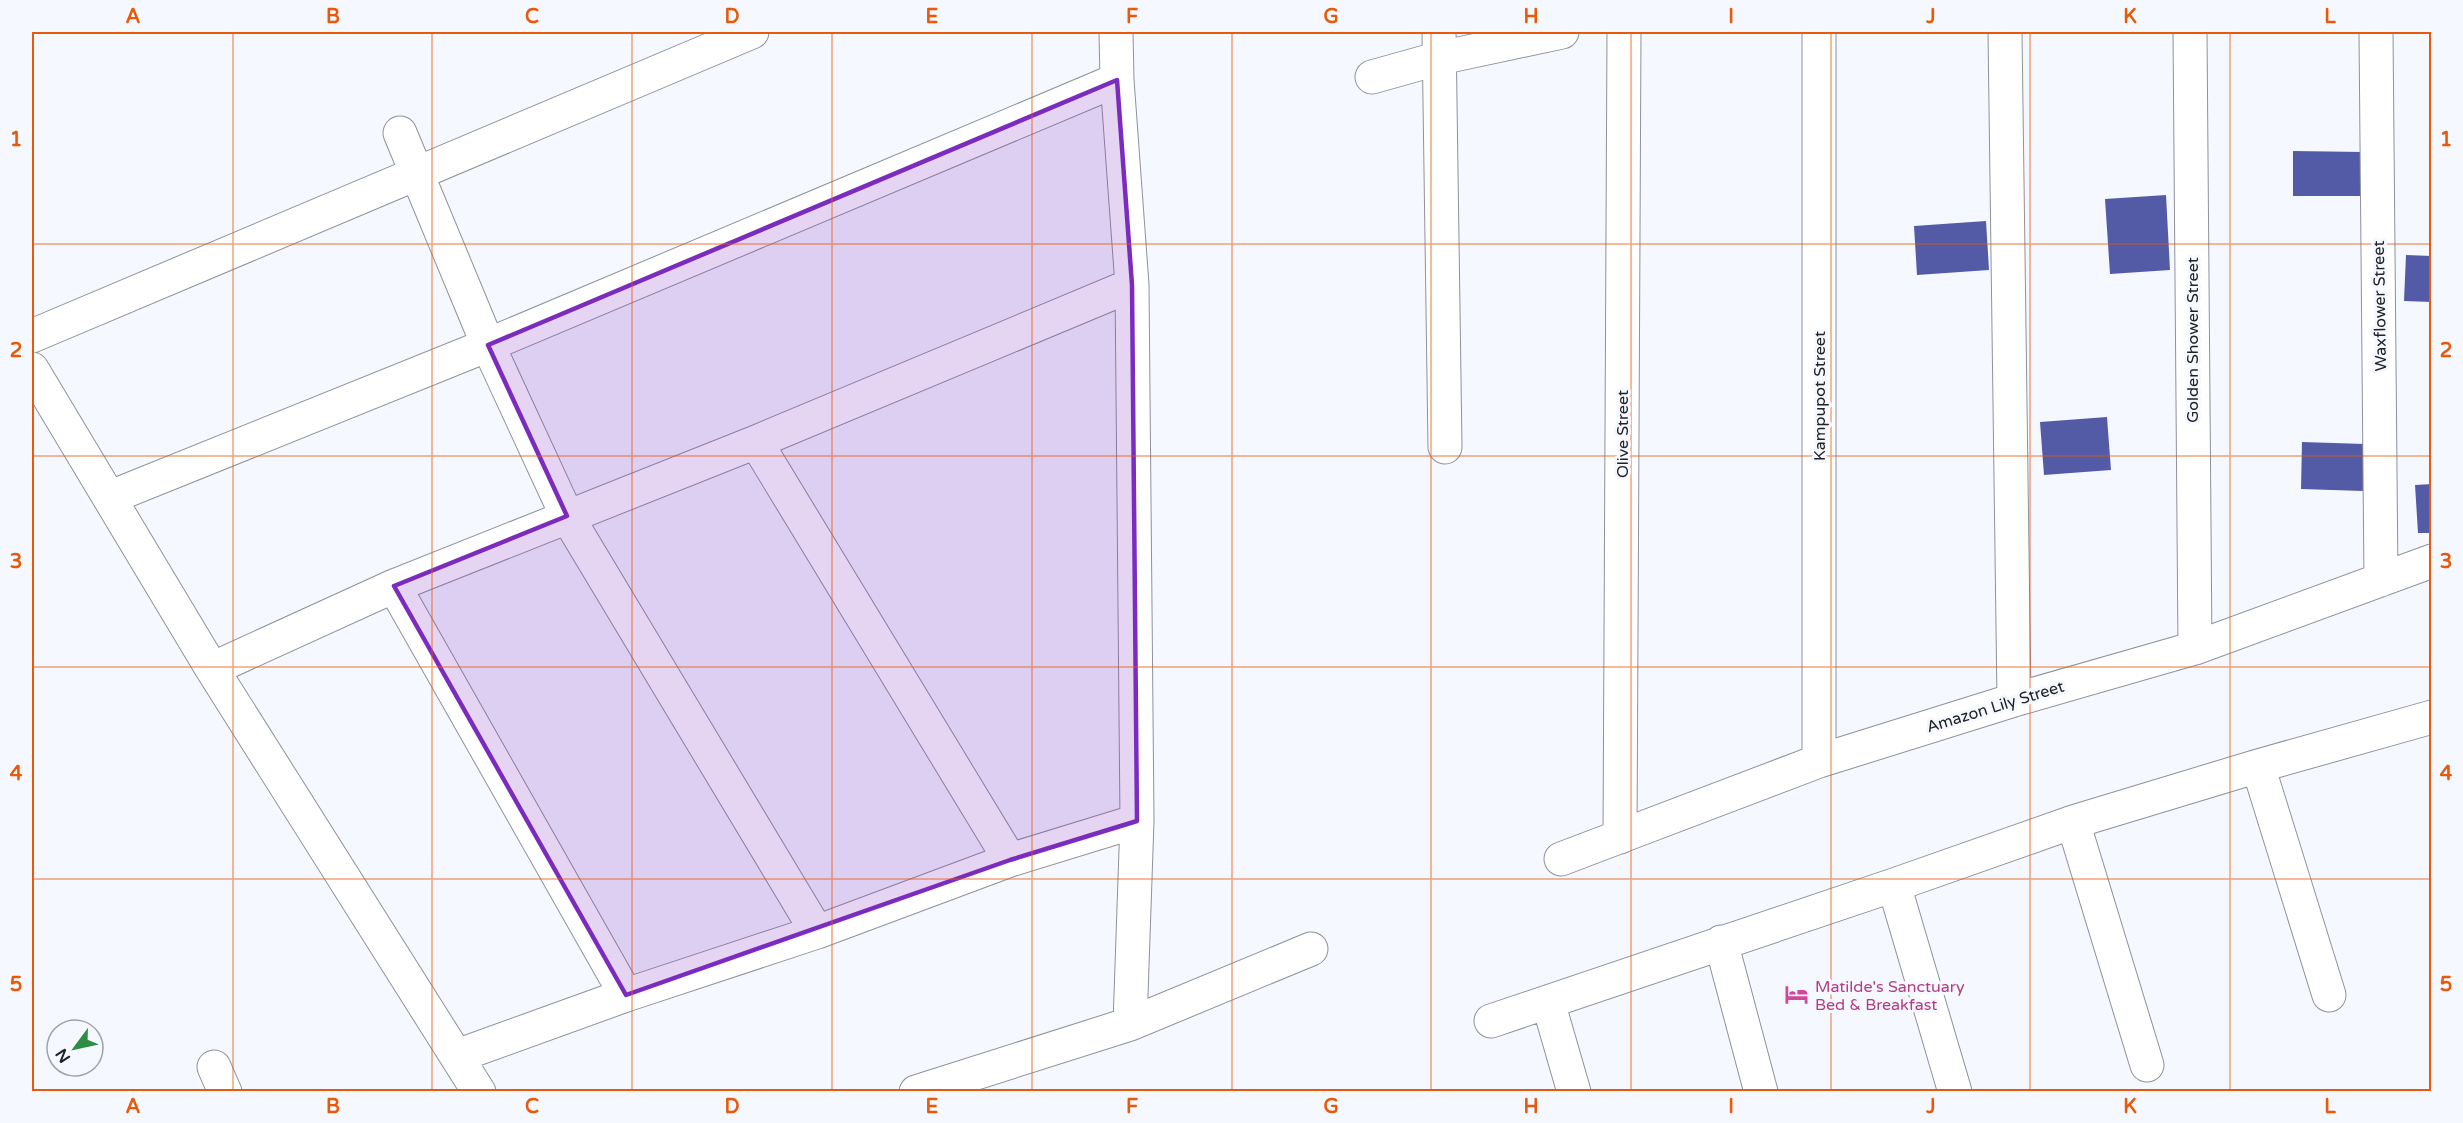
<svg xmlns="http://www.w3.org/2000/svg" width="2463" height="1123" viewBox="0 0 2463 1123" font-family="'Varela Round',sans-serif">
<style>
.building{fill:#545ba6}
.lines{fill:none;stroke-linecap:round;stroke-linejoin:round}
.minor-casing{stroke:#8f919c;stroke-width:35}
.minor{stroke:#fff;stroke-width:33}
.marked{fill:#7b2cbf;fill-opacity:0.2;stroke:#7b2cbf;stroke-width:4.5;stroke-linejoin:round}
.grid{fill:none;stroke:#e8590c;stroke-width:1.5;stroke-opacity:0.55}
.labels{text-anchor:middle;stroke-width:6;stroke-linejoin:round;paint-order:stroke}
.street-label{font-size:16px;fill:#212226;stroke:#f6f8ff}
.hotel-label{font-size:16px;fill:#b23c85;stroke:#f6f8ff;text-anchor:start}
.neatline{fill:none;stroke:#e8590c;stroke-width:2}
.grid-label{font-size:20px;text-anchor:middle;font-weight:bold;fill:#e8590c}
</style>
<rect width="100%" height="100%" fill="#f6f8ff"/>
<path class="building" d="M2293,151L2364,152V196H2293Z
M2166,195L2170,270L2110,274L2105,199Z
M1986,221L1989,270L1917,275L1914,226Z
M2406,255L2432,256V302L2404,301Z
M2107,417L2111,470L2044,475L2040,422Z
M2302,442L2365,444L2363,491L2301,489Z
M2432,484V533H2418L2415,485Z"/>
<g class="lines">
<defs>
<path id="minor" d="M1116,32L1117,80L1132,285L1137,821L1130,1024
M1439,32L1445,447
M2005,32L2014,700
M2190,32L2195,648
M2376,32L2381,580
M1372,77L1440,58L1562,32
M400,133L488,345L567,516L817,932
M32,336L752,32
M32,369L212,669L479,1092
M756,442L1010,860
M111,497L488,345L1117,80
M394,586L626,995
M212,669L394,586L756,442L1132,285
M1819,761V32
M2258,766L2329,995
M2073,822L2147,1065
M1620,837L1624,32
M1561,859L1819,761L2014,700L2195,648L2432,561
M1894,885L1955,1092
M1721,942L1761,1092
M1548,1002L1574,1092
M1491,1021L1894,885L2073,822L2258,766L2432,717
M457,1056L626,995L817,932L1010,860L1137,821
M214,1067L225,1092
M916,1092L1130,1024L1311,949"/>
</defs>
<use href="#minor" class="minor-casing"/>
<use href="#minor" class="minor"/>
</g>
<path class="marked" d="M1117,80L1132,285L1137,821L1010,860L626,995L394,586L567,516L488,345Z"/>
<path class="grid" d="M233,32V1092M432,32V1092M632,32V1092M832,32V1092M1032,32V1092M1232,32V1092M1431,32V1092M1631,32V1092M1831,32V1092M2030,32V1092M2230,32V1092M32,244H2432M32,456H2432M32,667H2432M32,879H2432"/>
<defs>
<symbol id="hotel-bare" viewBox="-9 -9 18 18"><path d="M-6-4.5h1.5V1H6V5H4.5V3h-9V5H-6ZM-4 0a1.8 1.8 0 1 1 3.6 0ZM.5 0V-2.5h3Q6-2.5 6 0Z" fill="#d1479c" stroke="#f6f8ff" stroke-width="2.5" paint-order="stroke"/></symbol>
</defs>
<g fill-rule="evenodd">
<use href="#hotel-bare" x="1780" y="978" width="33" height="33"/>
</g>
<g class="labels">
<g class="street-label">
<text transform="translate(2379 306) rotate(-91)" y="6">Waxflower Street</text>
<text transform="translate(2192 340) rotate(-90)" y="6">Golden Shower Street</text>
<text transform="translate(1819 396) rotate(-90)" y="6">Kampupot Street</text>
<text transform="translate(1622 434) rotate(-90)" y="6">Olive Street</text>
<text transform="translate(1995 706) rotate(-17)" y="6">Amazon Lily Street</text>
</g>
<g class="hotel-label">
<text x="1815" y="992">Matilde's Sanctuary<tspan x="1815" dy="18">Bed &amp; Breakfast</tspan></text>
</g>
</g>
<rect width="2463" height="1123" fill="none" stroke="#f6f8ff" stroke-width="66"/>
<g transform="translate(75 1048) rotate(237)"><circle r="28" fill="#f6f8ff" stroke="#a1a2a8" stroke-width="1.5"/>
<path d="M0-4.5L10 22L0 15L-10 22Z" fill="#2d8e41"/>
<text y="-9" font-size="16" font-weight="bold" text-anchor="middle" fill="#212226">N</text>
</g>
<rect x="33" y="33" width="2397" height="1057" class="neatline"/>
<g class="grid-label">
<text x="133" y="23">A</text>
<text x="333" y="23">B</text>
<text x="532" y="23">C</text>
<text x="732" y="23">D</text>
<text x="932" y="23">E</text>
<text x="1132" y="23">F</text>
<text x="1331" y="23">G</text>
<text x="1531" y="23">H</text>
<text x="1731" y="23">I</text>
<text x="1931" y="23">J</text>
<text x="2130" y="23">K</text>
<text x="2330" y="23">L</text>
<text x="16" y="146">1</text>
<text x="2446" y="146">1</text>
<text x="16" y="357">2</text>
<text x="2446" y="357">2</text>
<text x="16" y="568">3</text>
<text x="2446" y="568">3</text>
<text x="16" y="780">4</text>
<text x="2446" y="780">4</text>
<text x="16" y="991">5</text>
<text x="2446" y="991">5</text>
<text x="133" y="1113">A</text>
<text x="333" y="1113">B</text>
<text x="532" y="1113">C</text>
<text x="732" y="1113">D</text>
<text x="932" y="1113">E</text>
<text x="1132" y="1113">F</text>
<text x="1331" y="1113">G</text>
<text x="1531" y="1113">H</text>
<text x="1731" y="1113">I</text>
<text x="1931" y="1113">J</text>
<text x="2130" y="1113">K</text>
<text x="2330" y="1113">L</text>
</g>
</svg>
